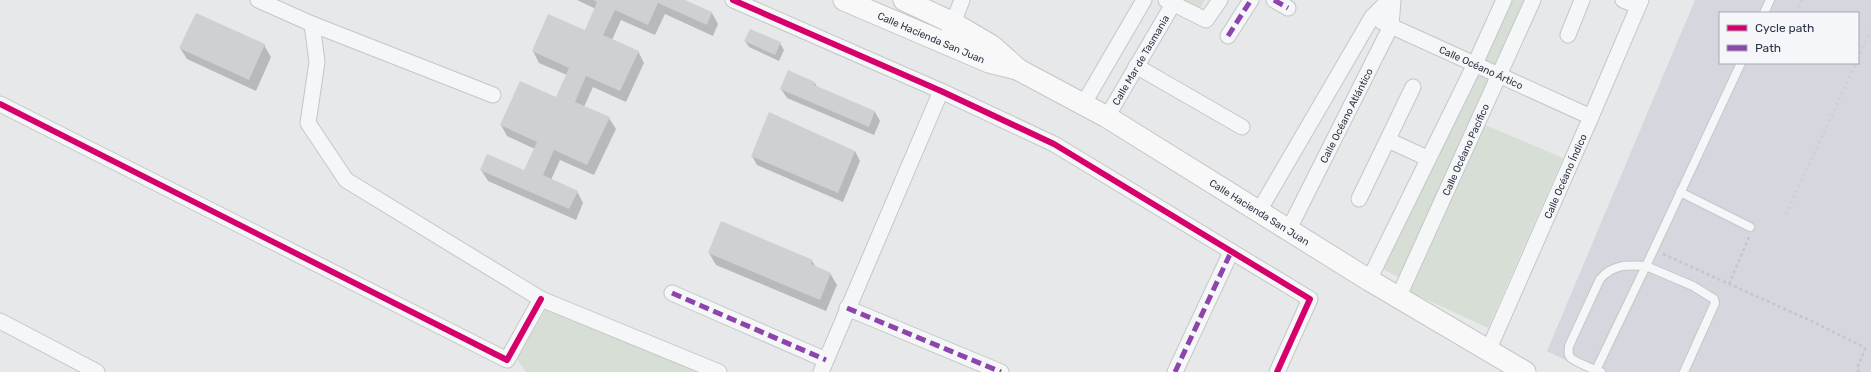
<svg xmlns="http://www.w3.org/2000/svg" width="1871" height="372" viewBox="0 0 1871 372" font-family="Rubik,sans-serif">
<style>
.built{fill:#d4d7dd;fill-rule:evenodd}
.green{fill:#d6ded6}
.shadow{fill:#0003}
.building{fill:#ced0d3}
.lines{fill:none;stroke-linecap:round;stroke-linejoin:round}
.lane-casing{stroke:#c4c6c8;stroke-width:10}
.street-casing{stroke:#c4c6c8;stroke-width:17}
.secondary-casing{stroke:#c4c6c8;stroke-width:23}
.path{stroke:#c5c6ca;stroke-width:2.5;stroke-dasharray:3 3;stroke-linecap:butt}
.lane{stroke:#f5f6f7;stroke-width:8}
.street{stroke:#f5f6f7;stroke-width:15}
.secondary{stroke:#f8f8f8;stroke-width:21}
.rail{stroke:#cecfd2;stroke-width:3;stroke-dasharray:2 4;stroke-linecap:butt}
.quiet{stroke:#8e44ad;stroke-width:5;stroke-dasharray:10 5;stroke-linecap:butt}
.cycleway-casing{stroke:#f4f6f9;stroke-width:8}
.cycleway{stroke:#d6006c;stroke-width:6}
.labels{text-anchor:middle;stroke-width:3;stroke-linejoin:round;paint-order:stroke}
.street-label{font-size:10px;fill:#2b3445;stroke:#f4f6f9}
</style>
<rect width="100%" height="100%" fill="#e6e8ea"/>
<path class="built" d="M1695,0H1871V372H1590L1547,351ZM1720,13H1858V63H1720Z"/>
<path class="green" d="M1179,0H1205L1199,11Z
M1507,0H1529L1402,279L1381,268Z
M1485,125L1563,158L1488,328L1410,292Z
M546,309L698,372H526L517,359Z"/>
<path class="shadow" d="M577,0H681L712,13L718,24L713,36L665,14L655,35L621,20L612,40L638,51L644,63L626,102L593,87L584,107L609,118L616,129L594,175L560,160L551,180L577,191L583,203L576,220L488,181L481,170L525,172L535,149L507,136L501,125L557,98L567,75L539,63L533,51L585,32L596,9Z
M745,41L780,43L784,50L779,61L749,47Z
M264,45L271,57L256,91L187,59L180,48Z
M815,83L817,87L875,112L880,121L874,135L787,98L781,89Z
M855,151L860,161L843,202L757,165L752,156Z
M709,253L812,261L816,267L830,273L837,285L826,311L716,265Z"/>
<path class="building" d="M593,0H685L712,12L707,25L658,3L648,25L615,10L603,35L639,51L620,91L586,76L575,102L610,117L587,165L554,150L543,175L578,191L569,209L480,170L487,154L524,170L537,142L500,125L520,81L556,97L569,68L532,51L548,14L585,30L597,2Z
M196,13L265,44L249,80L179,48Z
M750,29L781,42L775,55L744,41Z
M788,70L815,82L814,85L875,111L869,127L780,89Z
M769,112L855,151L838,193L751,156Z
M721,221L813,260L811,264L831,273L820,300L708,253Z"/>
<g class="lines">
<defs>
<path id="lane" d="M1764,13L1770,0
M1680,192L1750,227
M1594,372L1596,370L1646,266C1627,265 1613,264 1600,279L1569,346C1569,350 1567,355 1571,358C1577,363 1593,369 1601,372
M1684,372L1715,303L1714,299L1693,286L1646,266L1741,63"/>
<g id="street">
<path d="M258,0L312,24L493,95"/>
<path d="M733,0L941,91L1054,144L1310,299L1277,372"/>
<path d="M1166,0L1206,20L1220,0"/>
<path d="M1274,0L1288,8"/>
<path d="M1623,0L1638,6"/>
<path id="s1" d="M1382,22L1591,117"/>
<path d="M312,24L317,62L308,123L346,180L541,299L719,372"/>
<path d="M949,33L962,0"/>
<path d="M1568,35L1582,0"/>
<path d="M1228,36L1251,0"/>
<path d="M1136,66L1242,127"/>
<path d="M1084,103L1144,0"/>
<path d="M0,104L507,360L541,299"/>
<path id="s2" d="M1107,117L1173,4"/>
<path d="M1388,140L1427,158"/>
<path d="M1359,199L1413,87"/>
<path d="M1259,211L1372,17L1389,0"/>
<path id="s3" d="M1289,229L1391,26L1393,0"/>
<path d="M1369,280L1475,64L1504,0"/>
<path d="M672,293L826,360"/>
<path id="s4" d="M1398,298L1533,0"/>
<path d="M847,308L1001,372"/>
<path d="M0,321L97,372"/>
<path id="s5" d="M1488,351L1591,117L1641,0"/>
<path d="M821,372L941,91"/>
<path d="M1175,372L1231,252"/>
</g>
<g id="secondary">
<path id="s6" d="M844,0L989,62L1017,69"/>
<path id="s7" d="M904,0L953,23L992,46L1019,70L1107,117L1369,280L1525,372"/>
</g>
</defs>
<use href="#lane" class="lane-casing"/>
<use href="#street" class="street-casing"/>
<use href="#secondary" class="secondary-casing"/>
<path class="path" d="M1663,254L1809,320L1862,346L1865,349L1857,369L1859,372
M1729,284L1749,237"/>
<use href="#lane" class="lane"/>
<use href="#street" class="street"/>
<use href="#secondary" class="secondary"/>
<path class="rail" d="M1796,13L1802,0
M1858,59L1871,31
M1786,214L1856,63"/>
<path class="quiet" d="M1274,0L1288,8
M1228,36L1251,0
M672,293L826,360
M847,308L1001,372
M1175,372L1231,252"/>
<defs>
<path id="cycleway" d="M733,0L941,91L1054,144L1310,299L1277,372
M0,104L507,360L541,299"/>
</defs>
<use href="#cycleway" class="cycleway-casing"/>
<use href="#cycleway" class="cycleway"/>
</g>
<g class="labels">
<g class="street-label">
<text dy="4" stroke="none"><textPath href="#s6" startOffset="95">Calle Hacienda San Juan</textPath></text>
<text dy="4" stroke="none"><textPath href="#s2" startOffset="66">Calle Mar de Tasmania</textPath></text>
<text dy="4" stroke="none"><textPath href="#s1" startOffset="109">Calle Océano Ártico</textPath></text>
<text dy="4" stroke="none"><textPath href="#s3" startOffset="127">Calle Océano Atlántico</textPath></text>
<text dy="4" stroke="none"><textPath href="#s4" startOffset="163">Calle Océano Pacífico</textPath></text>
<text dy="4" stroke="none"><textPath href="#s5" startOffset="191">Calle Océano Índico</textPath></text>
<text dy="4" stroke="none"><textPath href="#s7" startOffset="415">Calle Hacienda San Juan</textPath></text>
</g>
</g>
<rect x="1719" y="12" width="140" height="52" fill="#f4f6f9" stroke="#a4a8b1"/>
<rect x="1727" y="25" width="20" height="6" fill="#d6006c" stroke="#a4a8b1"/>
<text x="1755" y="32" font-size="12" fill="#2b3445">Cycle path</text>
<rect x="1727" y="45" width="20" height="6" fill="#8e44ad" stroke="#a4a8b1"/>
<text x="1755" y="52" font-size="12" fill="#2b3445">Path</text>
</svg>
